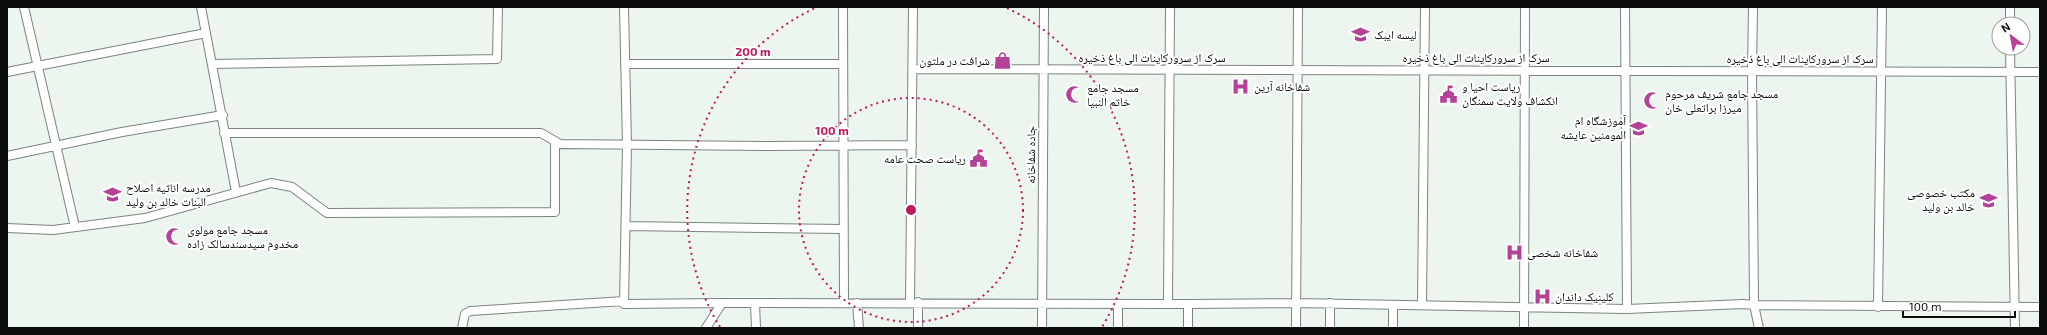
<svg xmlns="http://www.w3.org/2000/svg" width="2047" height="335" viewBox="0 0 2047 335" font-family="'Exo 2','Noto Naskh Arabic',sans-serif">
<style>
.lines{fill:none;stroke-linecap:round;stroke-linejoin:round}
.minor-casing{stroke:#7b847e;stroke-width:10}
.minor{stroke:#fff;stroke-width:8}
.ring{fill:none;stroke:#c2185b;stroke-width:2;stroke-dasharray:2 4}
.labels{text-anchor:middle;stroke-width:4;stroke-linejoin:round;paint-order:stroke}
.poi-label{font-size:12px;fill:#090c0a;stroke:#fff;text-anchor:start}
.street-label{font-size:12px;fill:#090c0a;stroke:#fff}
.centre{fill:#c2185b;stroke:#fff;stroke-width:2}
.ring-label{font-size:12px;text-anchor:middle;font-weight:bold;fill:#c2185b;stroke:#fff;stroke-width:4;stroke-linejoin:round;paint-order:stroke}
</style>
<rect width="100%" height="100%" fill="#ecf6ee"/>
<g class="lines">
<defs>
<path id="minor" d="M24,7L75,227
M201,7L236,192
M624,7L627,145L624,304L722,303
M843,7L844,303
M1625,7L1627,309
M1753,7L1752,71L1754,305L2040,307
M2010,24V7
M2010,48L2015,328
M212,64L497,59L498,7
M625,64H843
M913,69L2040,72
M7,72L206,33
M224,133H541L560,144L769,146L912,145
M7,156L122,132L223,115
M626,226L843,229
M7,228L53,230L145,218L271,183L292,187L327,213L555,212V141
M755,303L756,328
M857,303L859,328
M910,303L913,7
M1168,304L1170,7
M1188,304V328
M1393,305V328
M1422,305L1425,7
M1878,307L1882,7
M462,328L465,314L470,311L624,301
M706,328L722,303L1188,304L1296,303L1627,309L1743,304L1754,305L1759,328
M918,328V302
M1042,328L1044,7
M1118,328V304
M1296,328L1298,7
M1330,328V303
M1524,328L1525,7"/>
</defs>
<use href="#minor" class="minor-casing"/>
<use href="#minor" class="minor"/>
</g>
<g class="ring">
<circle cx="911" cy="210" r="112"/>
<path d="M720 327A224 224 0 0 1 815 8M1007 8A224 224 0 0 1 1102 327"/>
</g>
<defs>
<symbol id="school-bare" viewBox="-9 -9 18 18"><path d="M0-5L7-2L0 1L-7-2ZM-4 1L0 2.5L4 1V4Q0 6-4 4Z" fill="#b64198" stroke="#fff" stroke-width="2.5" paint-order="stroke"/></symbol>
<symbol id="shop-bare" viewBox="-9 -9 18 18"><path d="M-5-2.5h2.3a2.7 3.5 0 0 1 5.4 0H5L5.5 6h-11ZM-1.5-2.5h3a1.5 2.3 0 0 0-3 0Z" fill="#b64198" stroke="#fff" stroke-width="2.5" paint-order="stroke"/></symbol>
<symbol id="hospital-bare" viewBox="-9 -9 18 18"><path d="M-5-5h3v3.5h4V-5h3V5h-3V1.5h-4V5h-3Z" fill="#b64198" stroke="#fff" stroke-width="2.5" paint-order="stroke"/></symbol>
<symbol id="civic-bare" viewBox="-9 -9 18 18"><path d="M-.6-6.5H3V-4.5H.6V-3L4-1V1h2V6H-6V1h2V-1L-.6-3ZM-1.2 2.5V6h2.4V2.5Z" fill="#b64198" stroke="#fff" stroke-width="2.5" paint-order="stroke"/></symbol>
<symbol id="mosque-bare" viewBox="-9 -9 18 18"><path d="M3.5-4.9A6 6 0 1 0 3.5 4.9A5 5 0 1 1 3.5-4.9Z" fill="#b64198" stroke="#fff" stroke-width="2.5" paint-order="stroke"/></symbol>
</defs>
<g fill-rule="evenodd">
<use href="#school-bare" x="1348" y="22" width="25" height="25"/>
<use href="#shop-bare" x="990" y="48" width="25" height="25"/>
<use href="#hospital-bare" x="1228" y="74" width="25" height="25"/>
<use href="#civic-bare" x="1436" y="82" width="25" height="25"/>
<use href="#mosque-bare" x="1062" y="82" width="25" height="25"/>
<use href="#mosque-bare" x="1640" y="88" width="25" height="25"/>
<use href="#school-bare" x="1626" y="116" width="25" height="25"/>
<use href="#civic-bare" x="966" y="146" width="25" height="25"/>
<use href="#school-bare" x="100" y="182" width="25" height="25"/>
<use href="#school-bare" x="1976" y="188" width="25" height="25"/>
<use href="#mosque-bare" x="162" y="224" width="25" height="25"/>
<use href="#hospital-bare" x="1502" y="240" width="25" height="25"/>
<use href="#hospital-bare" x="1530" y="284" width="25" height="25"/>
</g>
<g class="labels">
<g class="poi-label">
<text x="1374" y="39">لیسه ایبک</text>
<text x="990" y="65" text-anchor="end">شرافت در ملتون</text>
<text x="1254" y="91">شفاخانه آرین</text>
<text x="1462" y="91">ریاست احیا و<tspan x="1462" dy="14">انکشاف ولایت سمنگان</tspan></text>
<text x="1087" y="92">مسجد جامع<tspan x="1087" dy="14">خاتم النبیا</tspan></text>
<text x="1665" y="98">مسجد جامع شریف مرحوم<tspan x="1665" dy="14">میرزا براتعلی خان</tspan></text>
<text x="1626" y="125" text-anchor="end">آموزشگاه ام<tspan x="1626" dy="14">المومنین عایشه</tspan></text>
<text x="966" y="163" text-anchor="end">ریاست صحت عامه</text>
<text x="126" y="192">مدرسه اناثیه اصلاح<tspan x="126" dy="14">البنات خالد بن ولید</tspan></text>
<text x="1975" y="197" text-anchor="end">مکتب خصوصی<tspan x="1975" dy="14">خالد بن ولید</tspan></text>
<text x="187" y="234">مسجد جامع مولوی<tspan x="187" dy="14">مخدوم سیدسندسالک زاده</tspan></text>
<text x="1527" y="257">شفاخانه شخصی</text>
<text x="1555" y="301">کلینیک داندان</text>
</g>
<g class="street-label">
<text x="1152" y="62">سرک از سرورکاینات الی باغ ذخیره</text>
<text x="1476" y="62">سرک از سرورکاینات الی باغ ذخیره</text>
<text x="1800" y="63">سرک از سرورکاینات الی باغ ذخیره</text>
<text transform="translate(1031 155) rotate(-90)" y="4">جاده شفاخانه</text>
</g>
</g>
<circle cx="911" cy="210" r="6" class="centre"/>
<g class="ring-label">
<text x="753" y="56">200 m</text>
<text x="832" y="135">100 m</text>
</g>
<rect width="2047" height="335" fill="none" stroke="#090c0a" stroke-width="16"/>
<g transform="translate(2011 36) rotate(328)"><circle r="19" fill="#ffffff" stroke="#9d9e9d"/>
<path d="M0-3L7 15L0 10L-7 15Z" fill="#b64198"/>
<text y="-6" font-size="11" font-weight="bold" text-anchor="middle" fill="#090c0a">N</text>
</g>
<path d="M1903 311v6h112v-6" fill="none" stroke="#090c0a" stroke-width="2"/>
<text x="1909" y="311" font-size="12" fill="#090c0a" stroke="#ffffff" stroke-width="3" paint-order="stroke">100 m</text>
</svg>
